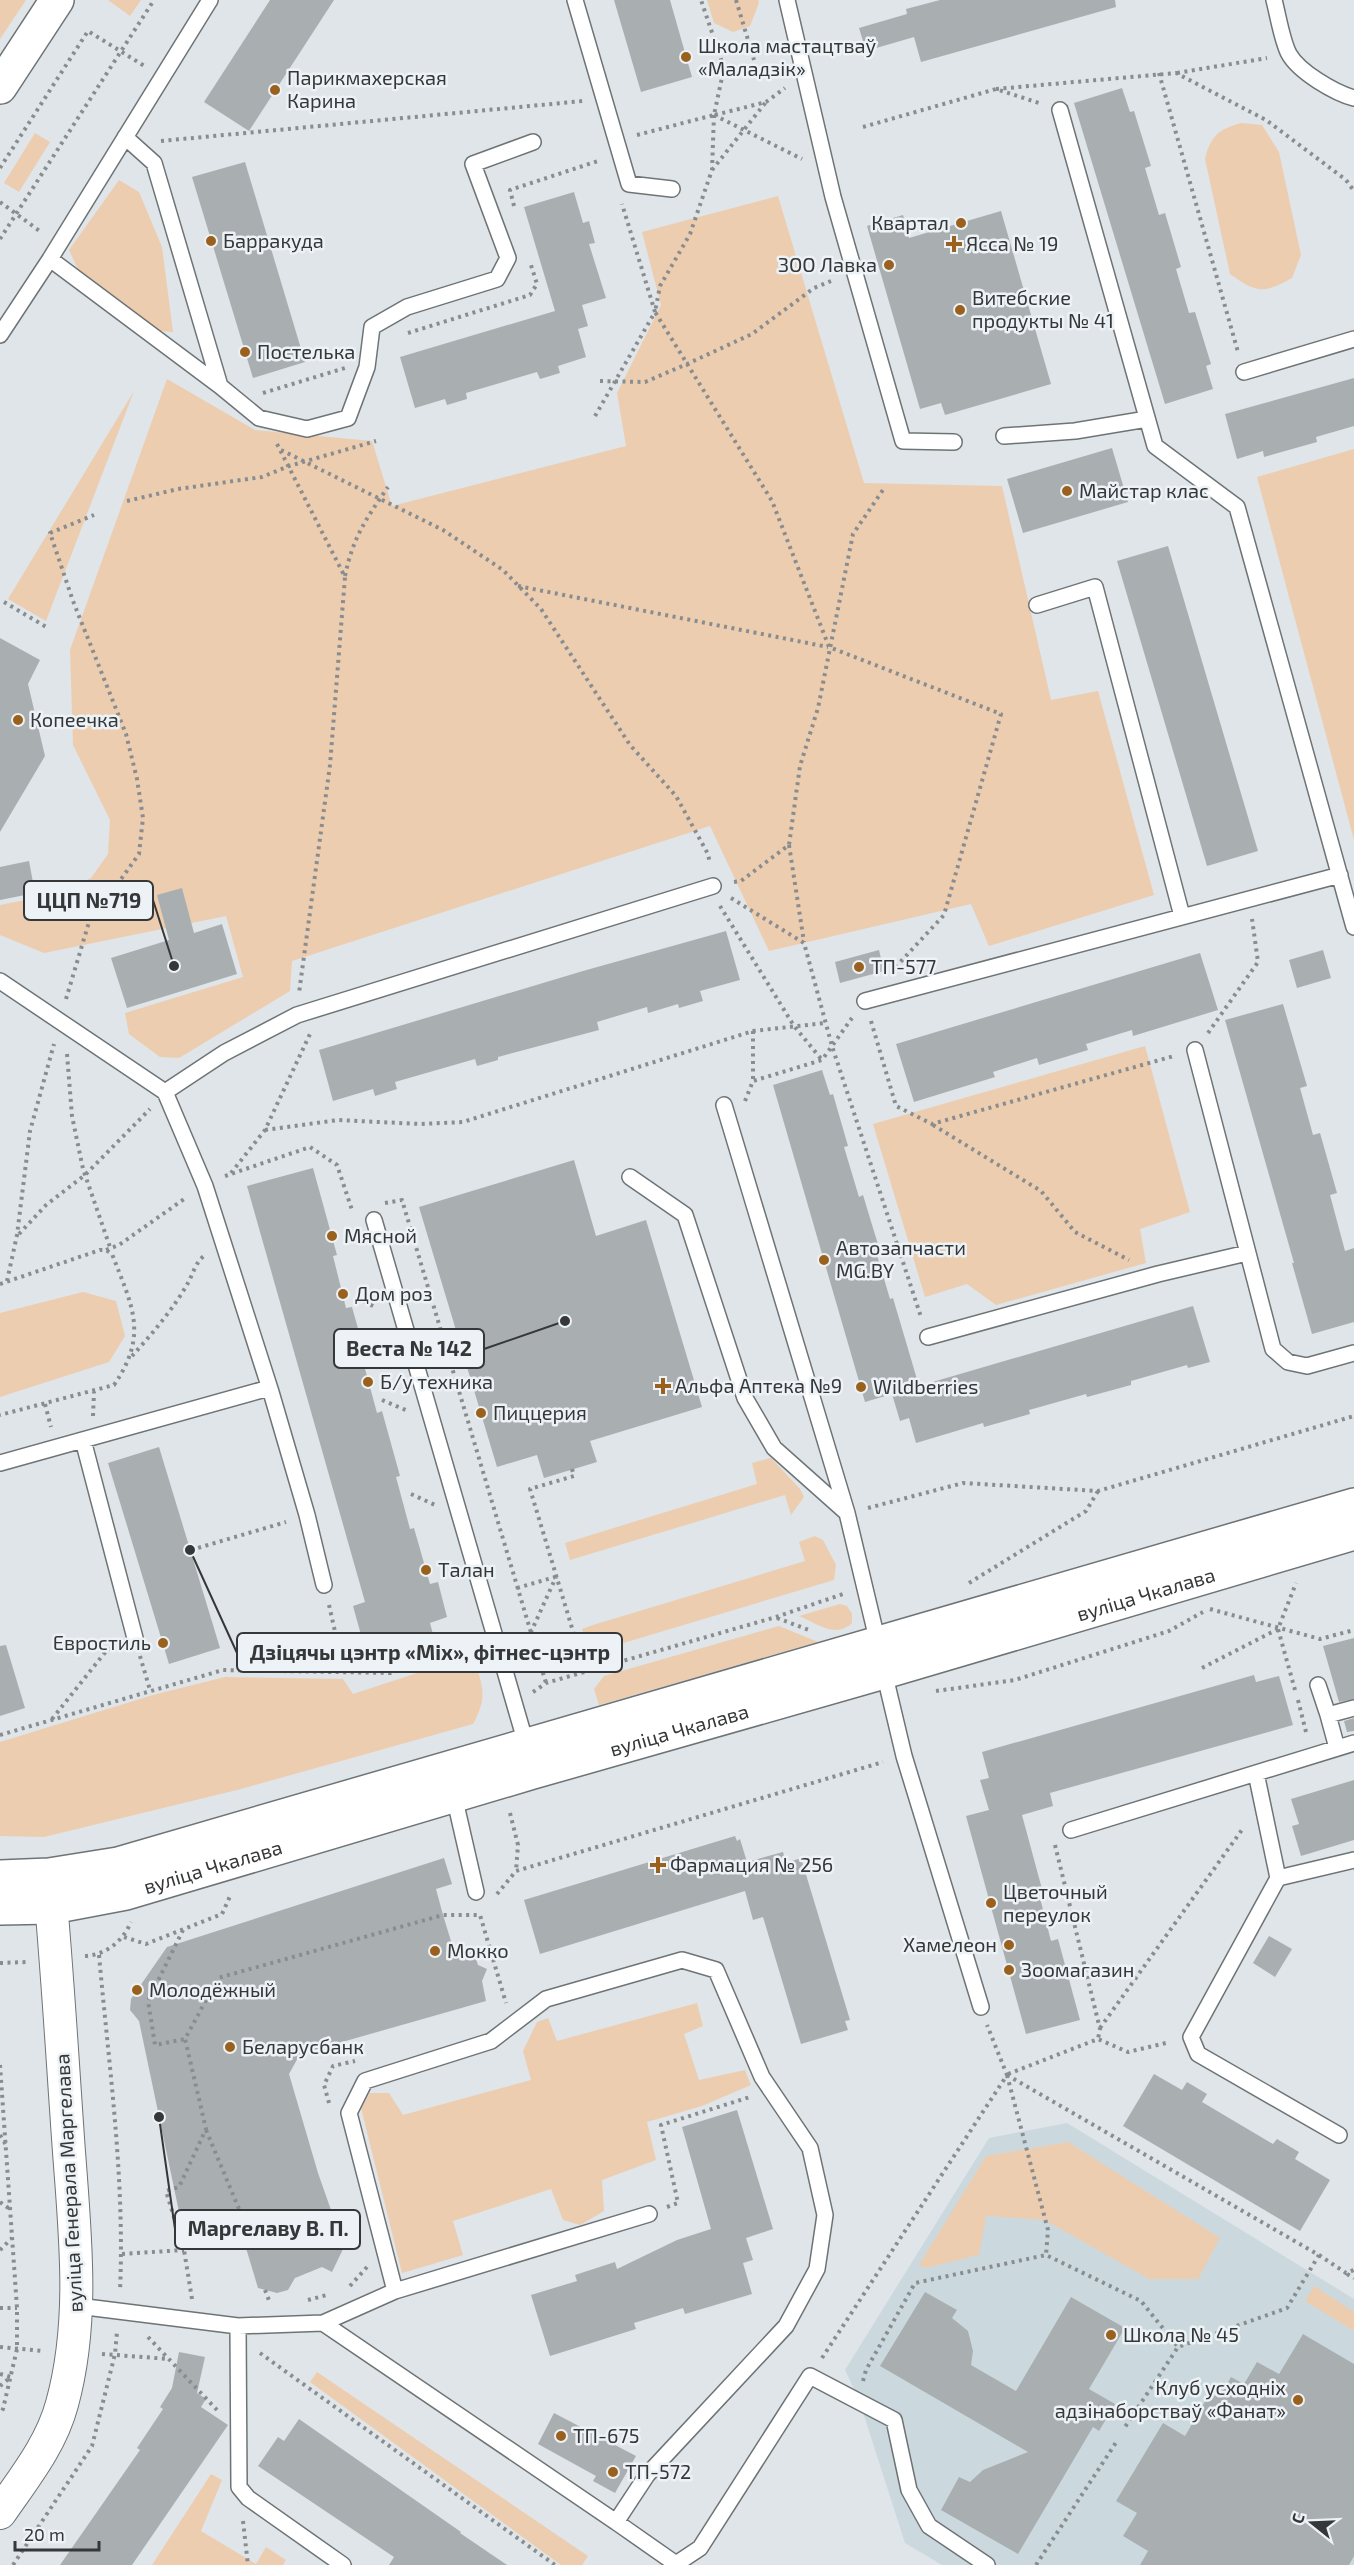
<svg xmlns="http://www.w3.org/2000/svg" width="1354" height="2565" viewBox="0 0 1354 2565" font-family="'Exo 2',sans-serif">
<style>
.built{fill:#cbd9df}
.green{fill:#edcdb0}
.building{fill:#a9afb1}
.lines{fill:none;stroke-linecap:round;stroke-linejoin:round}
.lane-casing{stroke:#6e7476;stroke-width:18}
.street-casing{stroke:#6e7476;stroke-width:34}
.secondary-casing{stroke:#6e7476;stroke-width:36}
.primary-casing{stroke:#6e7476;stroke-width:36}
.path{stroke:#898d8f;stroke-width:4;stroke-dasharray:3 4.5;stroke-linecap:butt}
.lane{stroke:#fff;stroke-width:15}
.street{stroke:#fff;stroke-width:32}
.secondary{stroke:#fff;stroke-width:33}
.primary{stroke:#fff;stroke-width:33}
.poi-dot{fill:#9a611e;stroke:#ecf2f5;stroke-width:2}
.labels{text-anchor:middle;stroke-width:5;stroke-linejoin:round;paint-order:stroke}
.poi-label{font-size:20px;fill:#353738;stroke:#ecf2f5;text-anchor:start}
.street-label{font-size:20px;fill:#353738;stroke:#ecf2f5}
.leader{fill:none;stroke:#353738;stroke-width:2}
.callout-dot{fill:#353738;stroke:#ecf2f5;stroke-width:2}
.callout{fill:#ecf2f5;stroke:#353738;stroke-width:2}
.callout-label{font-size:21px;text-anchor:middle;font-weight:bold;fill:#353738}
</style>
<rect width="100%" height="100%" fill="#dfe5e8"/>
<path class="built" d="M1067,2123L1354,2299V2565H942L905,2543L859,2400L845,2370L989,2138Z"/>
<path class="green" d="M0,0H26L0,39Z
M108,0H141L130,16Z
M707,0H758L759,3L750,26L733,32L714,23Z
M1241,123L1262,125L1279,152L1301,255L1292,278C1263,294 1257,293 1230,274L1205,159C1211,135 1218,130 1241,123Z
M35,133L50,142L19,192L4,183Z
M119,180L139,192L162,247L173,332L157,331L83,280L69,250Z
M778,196L864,483L1002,486L1051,700L1098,691L1154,895L989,946L971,904L769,951L710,826L292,961L290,991L179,1058L160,1057L129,1034L125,1013L243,977L226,916L44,953L0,935V905L61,893L91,878L108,854L110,820L73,745L70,650L167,379L255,430L372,441L392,506L626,446L617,393L661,305L642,232Z
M134,391L46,621L8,599Z
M1354,449V840L1257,477Z
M1145,1046L1190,1212L1140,1229L1146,1263L996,1305L967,1284L925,1297L873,1124Z
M83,1292L116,1301L125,1336L109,1362L0,1397V1313Z
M771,1458L800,1489L804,1497L791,1515L785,1495L570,1560L565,1543L757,1484L752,1463Z
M815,1536L823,1540L836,1565L834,1580L600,1650L587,1643L582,1629L593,1625L805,1561L799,1542Z
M840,1604L847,1606L852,1614V1623C836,1639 816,1623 799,1616Z
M779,1626L818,1642L599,1705L594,1689L604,1676Z
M472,1655C482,1683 489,1696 473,1724L241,1789L44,1837L0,1836V1742L153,1695L225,1677L343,1679L353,1694Z
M697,2003L703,2026L684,2034L699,2080L745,2070L751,2085L702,2106L647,2122L656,2160L602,2180L604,2211L580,2225L563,2220L551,2189L453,2221L463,2255L402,2273L361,2108L370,2093H389L403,2115L531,2080L523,2051L537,2022L548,2018L557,2041Z
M1068,2142L1220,2238L1198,2279H1149L1045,2220L986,2216L979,2255L926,2268L919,2265L986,2156Z
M1314,2286L1354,2312V2331L1305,2301Z
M317,2372L588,2556L582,2565H561L310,2382Z
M211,2474L222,2480L201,2531L256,2564L266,2547L286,2560L283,2565H152Z"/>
<path class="building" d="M270,0H334L249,131L204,102Z
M614,0H670L692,77L641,92Z
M940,0H1115L1116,7L921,62L914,37L866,51L859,28L907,14L906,9Z
M1122,88L1130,112L1134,111L1151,166L1145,168L1159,215L1165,213L1181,267L1176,269L1189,313L1195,312L1211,364L1206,366L1213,389L1165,404L1074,103Z
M245,162L305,362L253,378L192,177Z
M574,192L583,223L589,221L595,243L589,244L606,298L582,305L588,326L578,329L586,357L558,366L560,373L540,379L537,372L466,393L467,399L447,405L445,399L415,408L400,357L555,311L524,207Z
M1001,211L1051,384L945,415L941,403L920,409L867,226L903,215L909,238Z
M1354,378V426L1316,437L1317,442L1264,457L1263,451L1237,459L1225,414Z
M1112,448L1128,502L1023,533L1007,479Z
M1168,546L1258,851L1207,866L1117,561Z
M0,638L40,660L28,684L45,756L0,832Z
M29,861L35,893L0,900V867Z
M182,888L194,933L222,924L237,974L127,1008L111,958L169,940L157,895Z
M726,931L740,980L700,991L703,1001L679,1008L678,1004L648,1013L647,1007L597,1022L599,1030L498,1057V1060L477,1066L475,1059L395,1082L397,1089L375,1096L373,1089L333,1101L319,1050L583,971Z
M879,950L884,971L840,983L835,962Z
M1323,950L1331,978L1297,988L1289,960Z
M1200,953L1218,1010L1133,1036L1132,1030L1086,1044L1088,1050L1039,1065L1037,1058L993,1072L995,1077L914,1102L896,1044Z
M1283,1004L1307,1086L1300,1088L1313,1135L1320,1133L1337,1193L1330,1195L1345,1251L1354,1248V1322L1312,1334L1292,1263H1294L1225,1020Z
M822,1070L830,1095L833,1094L848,1146L844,1147L859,1197L863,1195L880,1251L876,1252L890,1299L893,1298L919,1386L1193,1306L1210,1362L1188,1368L1187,1365L1131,1381V1385L1087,1397L1086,1394L1029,1410L1030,1414L984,1427L983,1423L916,1443L909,1418L900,1421L892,1394L865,1402L773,1085Z
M574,1160L596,1236L646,1220L702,1407L590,1441L597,1462L544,1478L537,1455L497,1467L419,1207Z
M313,1168L337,1255L333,1256L346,1308L352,1307L368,1364L364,1365L377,1413L382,1411L400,1476L396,1477L410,1529L414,1528L430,1584L438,1582L447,1617L430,1623L436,1646L369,1664L353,1606L365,1602L247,1186Z
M159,1447L220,1648L169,1664L108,1463Z
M1354,1638V1699L1339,1702L1323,1646Z
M6,1645L25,1708L0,1716V1646Z
M1254,1675L1256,1682L1279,1676L1293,1725L1050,1793L1053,1806L1022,1815L1042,1889L1038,1890L1051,1941L1058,1939L1080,2020L1026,2034L966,1816L989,1810L980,1780L989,1778L982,1752Z
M1354,1718V1731L1347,1732L1344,1721Z
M1354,1780V1840L1301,1856L1292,1826L1299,1824L1291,1799Z
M735,1836L737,1841L740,1839L747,1862L783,1852L786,1863L801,1858L850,2020L845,2021L848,2030L801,2044L763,1917L753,1920L745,1891L540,1954L524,1900Z
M444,1858L452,1884L436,1889L443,1915L454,1951L472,1946L478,1965L487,1969L482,1981L486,2001L300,2054L289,2074L318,2173L344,2247L332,2272L322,2267L295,2278L288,2290L277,2293L258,2288L240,2228L216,2215L182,2226L139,2021L130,2010L131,1999L167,1947Z
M1269,1936L1292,1949L1275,1977L1253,1963Z
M1154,2074L1182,2090L1187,2082L1207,2094L1202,2102L1273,2144L1277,2139L1299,2152L1295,2159L1330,2180L1300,2231L1123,2126Z
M737,2110L773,2229L746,2238L753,2260L743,2263L752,2294L685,2314L683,2308L634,2323L636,2329L550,2356L531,2295L577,2281L575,2275L615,2262L617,2269L677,2240L711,2229L682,2127Z
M925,2292L957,2310L952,2318L968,2331L973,2351L971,2365L1016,2391L1071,2297L1125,2328L1089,2389L1115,2404L1099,2431L1093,2427L1018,2554L941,2510L959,2477L970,2482L983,2470L1028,2452L880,2366Z
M1303,2334L1354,2364V2556L1349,2565H1140L1148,2551L1123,2536L1137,2513L1116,2501L1163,2423L1185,2436L1210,2393L1219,2398L1231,2377L1244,2384L1257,2362L1279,2374Z
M179,2352L205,2357L197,2393L206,2399L201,2407L228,2425L132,2565H60L140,2450L137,2448L163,2409L160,2407L172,2388Z
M554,2413L636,2456L615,2493L593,2481L596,2476L538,2444Z
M299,2419L461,2532L460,2533L507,2565H389L394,2557L258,2466L278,2437L284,2441Z"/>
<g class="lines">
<defs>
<path id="lane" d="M575,0L629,184L672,189
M787,0L833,197L903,441L954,442
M1274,0C1278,15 1282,41 1289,54C1299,72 1335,93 1354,98
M1060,110L1155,446L1237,507L1354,927
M125,137L154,163L220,386
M50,259L220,386L259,418L307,429L348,418L367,367L372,327L407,307L497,279L508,258L473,164L533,142
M0,335L50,259L210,0
M1244,372L1354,339
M1004,436L1075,431L1147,419
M1037,605L1095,587L1182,916
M0,981L165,1092L205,1186L271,1392L307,1515L324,1585
M865,1001L1340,875
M1195,1050L1273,1349L1288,1362L1307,1366L1354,1353
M165,1092L224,1053L297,1015L713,886
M724,1105L847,1513L878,1643
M630,1177L685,1215L745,1398L774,1448L847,1513
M374,1220L527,1747
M928,1337L1158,1274L1247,1253
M83,1440L135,1638
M0,1463L269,1388
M884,1672L904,1756L981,2007
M1318,1685L1328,1715
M1337,1748L1328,1715L1354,1708
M1256,1773L1278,1878L1354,1860
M454,1796L476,1892
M1071,1830L1354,1743
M1278,1878L1191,2037L1198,2054L1339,2135
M78,2306L238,2326L323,2323L395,2291L649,2214
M323,2323L616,2522L647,2475L786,2326L817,2269L825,2215L810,2148L762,2077L716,1970L682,1960L546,1999L491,2041L365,2081L349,2113L395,2291
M238,2326L239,2487L248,2498L343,2565
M616,2522L676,2564L700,2548L810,2376L894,2420L909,2490L929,2526L987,2565"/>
<path id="street" d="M0,2513C24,2478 51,2445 62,2404C86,2317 74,2226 68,2138C62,2052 57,1966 49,1880"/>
<g id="secondary">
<path d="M0,1877L49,1875L118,1864L1354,1505"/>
<path id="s1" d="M0,1908L52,1907L126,1893L533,1772L884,1672L1354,1533"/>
</g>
<path id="primary" d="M0,87L57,0"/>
</defs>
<use href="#lane" class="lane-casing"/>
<use href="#street" class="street-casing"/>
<use href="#secondary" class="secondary-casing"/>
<use href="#primary" class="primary-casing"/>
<path class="path" d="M736,0L754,60
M1159,73L1238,352
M1177,73L1267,58
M996,89L1176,73L1266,120L1346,180L1354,191
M714,115L712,170L690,234L660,286L655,312L772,501L829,647L1001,714L944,915L892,971
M714,115L802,159
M715,115L766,102L785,88
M863,127L996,89L1042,104
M637,135L714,115L724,68L701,0
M161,141L583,101
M0,168L88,31L146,67
M712,170L766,102
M0,202L41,232
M514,206L510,190L601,160
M0,239L154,0
M408,333L530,295L537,284L530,262
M600,381L645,382L687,364L752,334L814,288L831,281
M263,393L345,368
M595,416L655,312L622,204
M277,444L345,577L330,765L299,993
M281,450L443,530L503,570L541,609L630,745L676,796L708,854L710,864
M127,501L178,489L262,477L289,466L376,441
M345,576C353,537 366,519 388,487
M518,586L828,647
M4,602L48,628
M789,845L804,942
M734,882L741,881L789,845L800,766L818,708L853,534L885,487
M731,898L804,943L832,1046L921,1317
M720,906L794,1026L822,1060
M66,999L92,912L119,882L139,854L143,818L137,779L126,734L73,601L50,533L94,515
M871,1021L896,1106L932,1124L1174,1056
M753,1031V1081
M1208,1033L1258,962L1252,919
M67,1054L72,1116L83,1169L111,1250
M745,1101L753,1081L822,1060L852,1018
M933,1125L1041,1191L1075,1232L1129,1260
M265,1130L338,1120L420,1124L463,1122L753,1031L825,1023
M231,1173L265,1130L310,1034
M225,1176L310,1147L337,1165L352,1210H354
M385,1203L402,1200L546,1683
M19,1234L46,1205L85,1175L150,1109
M106,1250L119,1245L187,1197
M7,1281L17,1235L30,1131L54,1044
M0,1284L100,1250H106L112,1254C132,1306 149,1334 114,1385L0,1415
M357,1298L377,1308
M132,1356C152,1334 175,1307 189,1281C194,1271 197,1259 207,1254
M382,1400L408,1411
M45,1404L51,1427
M93,1416L94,1392
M572,1469L574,1476L530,1489L585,1671
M411,1494L435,1505
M868,1508L963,1483L1098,1491L1354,1416
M191,1550L286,1522
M969,1583L1086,1511L1098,1491
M517,1588L555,1577
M329,1605L344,1671
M1210,1609L1320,1639L1354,1630
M777,1618L809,1630
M516,1637L531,1632L556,1577
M140,1656L150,1690
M1202,1668L1278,1629
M1295,1690L1278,1629L1296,1583
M936,1691L1015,1680L1169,1631L1203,1612
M533,1692L546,1683L776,1617L846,1593
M1298,1700L1307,1736
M52,1719L107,1650L115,1647
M0,1735L223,1670L391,1673L475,1644
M510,1813L518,1845L516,1871
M1055,1845L1100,2029L1098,2039
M497,1894L516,1871L883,1762
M183,1930L148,2001L155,2045L185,2039
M124,1937L146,1944L222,1914L231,1894
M99,1955C109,2067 125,2179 120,2291
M85,1956C106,1955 123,1941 131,1922
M0,1963L27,1962
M1100,2028L1244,1827
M0,2065L17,2308V2349L3,2409L0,2414
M1008,2074L1098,2039L1128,2052L1170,2042
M1007,2075L1319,2255L1287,2308L1178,2347L1123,2430
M1007,2075L1048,2230L1046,2255
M329,2103L324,2085L333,2066L355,2061
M206,2130L244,2221
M0,2135L6,2145
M0,2202L11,2210
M667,2207L678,2203L661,2125L750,2097
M0,2250L12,2238
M122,2254L184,2250
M1319,2255L1346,2273L1354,2270
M1347,2274L1354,2278
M350,2286L367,2267
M265,2290L270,2303
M192,2299L184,2250L166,2191L179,2187L206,2129L185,2039L218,1978L443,1915H480L506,2003
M308,2300L327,2295
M0,2308H17
M148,2337L217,2410
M0,2347L43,2351
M260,2353L555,2565
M102,2354L169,2359
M822,2358L1007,2075L987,2025
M0,2374L11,2377
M863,2381L866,2370L915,2283L1046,2255L1141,2301L1178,2347
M0,2386L11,2377
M243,2521L248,2565
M13,2565L92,2446L115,2354L117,2332
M1036,2565L1117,2441"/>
<use href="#lane" class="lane"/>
<use href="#street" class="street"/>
<use href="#secondary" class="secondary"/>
<use href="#primary" class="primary"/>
</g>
<g class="poi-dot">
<circle cx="686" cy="57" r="6"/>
<circle cx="275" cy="90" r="6"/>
<circle cx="961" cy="223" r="6"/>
<circle cx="211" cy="241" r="6"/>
<path d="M951 235h6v6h6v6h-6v6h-6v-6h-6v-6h6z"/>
<circle cx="889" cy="265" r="6"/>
<circle cx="960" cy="310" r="6"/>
<circle cx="245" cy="352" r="6"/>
<circle cx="1067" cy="491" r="6"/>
<circle cx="18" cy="720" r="6"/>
<circle cx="859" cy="967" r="6"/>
<circle cx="332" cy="1236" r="6"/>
<circle cx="824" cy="1260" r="6"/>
<circle cx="343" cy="1294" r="6"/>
<circle cx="368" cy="1382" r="6"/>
<path d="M660 1377h6v6h6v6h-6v6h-6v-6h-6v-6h6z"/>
<circle cx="861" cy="1387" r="6"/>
<circle cx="481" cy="1413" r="6"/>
<circle cx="426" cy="1570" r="6"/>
<circle cx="163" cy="1643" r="6"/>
<path d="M655 1856h6v6h6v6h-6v6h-6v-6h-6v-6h6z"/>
<circle cx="991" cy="1903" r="6"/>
<circle cx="1009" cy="1945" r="6"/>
<circle cx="435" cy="1951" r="6"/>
<circle cx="1009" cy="1970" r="6"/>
<circle cx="137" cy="1990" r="6"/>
<circle cx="230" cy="2047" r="6"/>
<circle cx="1111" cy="2335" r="6"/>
<circle cx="1298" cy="2400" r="6"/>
<circle cx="561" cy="2436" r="6"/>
<circle cx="613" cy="2472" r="6"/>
</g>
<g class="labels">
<g class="poi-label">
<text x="698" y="53">Школа мастацтваў<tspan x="698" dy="23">«Маладзік»</tspan></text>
<text x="287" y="85">Парикмахерская<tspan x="287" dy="23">Карина</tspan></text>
<text x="949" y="230" text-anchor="end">Квартал</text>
<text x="223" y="248">Барракуда</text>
<text x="966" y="251">Ясса № 19</text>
<text x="877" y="272" text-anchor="end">ЗОО Лавка</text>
<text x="972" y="305">Витебские<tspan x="972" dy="23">продукты № 41</tspan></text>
<text x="257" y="359">Постелька</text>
<text x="1079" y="498">Майстар клас</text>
<text x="30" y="727">Копеечка</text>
<text x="871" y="974">ТП-577</text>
<text x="344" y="1243">Мясной</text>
<text x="836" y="1255">Автозапчасти<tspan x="836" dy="23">MG.BY</tspan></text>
<text x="355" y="1301">Дом роз</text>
<text x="380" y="1389">Б/у техника</text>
<text x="675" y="1393">Альфа Аптека №9</text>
<text x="873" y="1394">Wildberries</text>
<text x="493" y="1420">Пиццерия</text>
<text x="438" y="1577">Талан</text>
<text x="151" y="1650" text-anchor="end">Евростиль</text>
<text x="670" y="1872">Фармация № 256</text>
<text x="1003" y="1899">Цветочный<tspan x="1003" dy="23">переулок</tspan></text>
<text x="997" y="1952" text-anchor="end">Хамелеон</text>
<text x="447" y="1958">Мокко</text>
<text x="1021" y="1977">Зоомагазин</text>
<text x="149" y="1997">Молодёжный</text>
<text x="242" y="2054">Беларусбанк</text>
<text x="1123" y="2342">Школа № 45</text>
<text x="1286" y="2395" text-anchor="end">Клуб усходніх<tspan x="1286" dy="23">адзінаборстваў «Фанат»</tspan></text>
<text x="573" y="2443">ТП-675</text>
<text x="625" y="2479">ТП-572</text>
</g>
<g class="street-label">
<text dy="7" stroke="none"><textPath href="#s1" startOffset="1190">вуліца Чкалава</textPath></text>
<text dy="7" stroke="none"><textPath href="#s1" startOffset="704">вуліца Чкалава</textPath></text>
<text dy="7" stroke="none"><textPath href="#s1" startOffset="218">вуліца Чкалава</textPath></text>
<text transform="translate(69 2183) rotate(-93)" y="7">вуліца Генерала Маргелава</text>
</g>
</g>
<path class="leader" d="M174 966L153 900M565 1321L484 1349M190 1550L237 1653M159 2117L175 2229"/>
<g class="callout-dot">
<circle cx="174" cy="966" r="6"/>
<circle cx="565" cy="1321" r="6"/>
<circle cx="190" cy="1550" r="6"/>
<circle cx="159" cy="2117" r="6"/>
</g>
<g class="callout">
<rect x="24" y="881" width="129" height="39" rx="6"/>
<rect x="334" y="1329" width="150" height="39" rx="6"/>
<rect x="237" y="1633" width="385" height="39" rx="6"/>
<rect x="175" y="2210" width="185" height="39" rx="6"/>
</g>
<g class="callout-label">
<text x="89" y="908">ЦЦП №719</text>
<text x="409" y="1356">Веста № 142</text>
<text x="430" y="1660">Дзіцячы цэнтр «Mix», фітнес-цэнтр</text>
<text x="268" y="2236">Маргелаву В. П.</text>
</g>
<g transform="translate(1312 2523) rotate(288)" stroke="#ecf2f5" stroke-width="4.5" paint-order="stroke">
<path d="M0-4.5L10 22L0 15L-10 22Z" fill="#353738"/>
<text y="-9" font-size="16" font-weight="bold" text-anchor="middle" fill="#353738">С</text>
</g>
<path d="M15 2541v9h84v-9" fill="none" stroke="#353738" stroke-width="3"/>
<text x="24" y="2541" font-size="18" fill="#353738" stroke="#ecf2f5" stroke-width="4.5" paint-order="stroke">20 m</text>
</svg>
